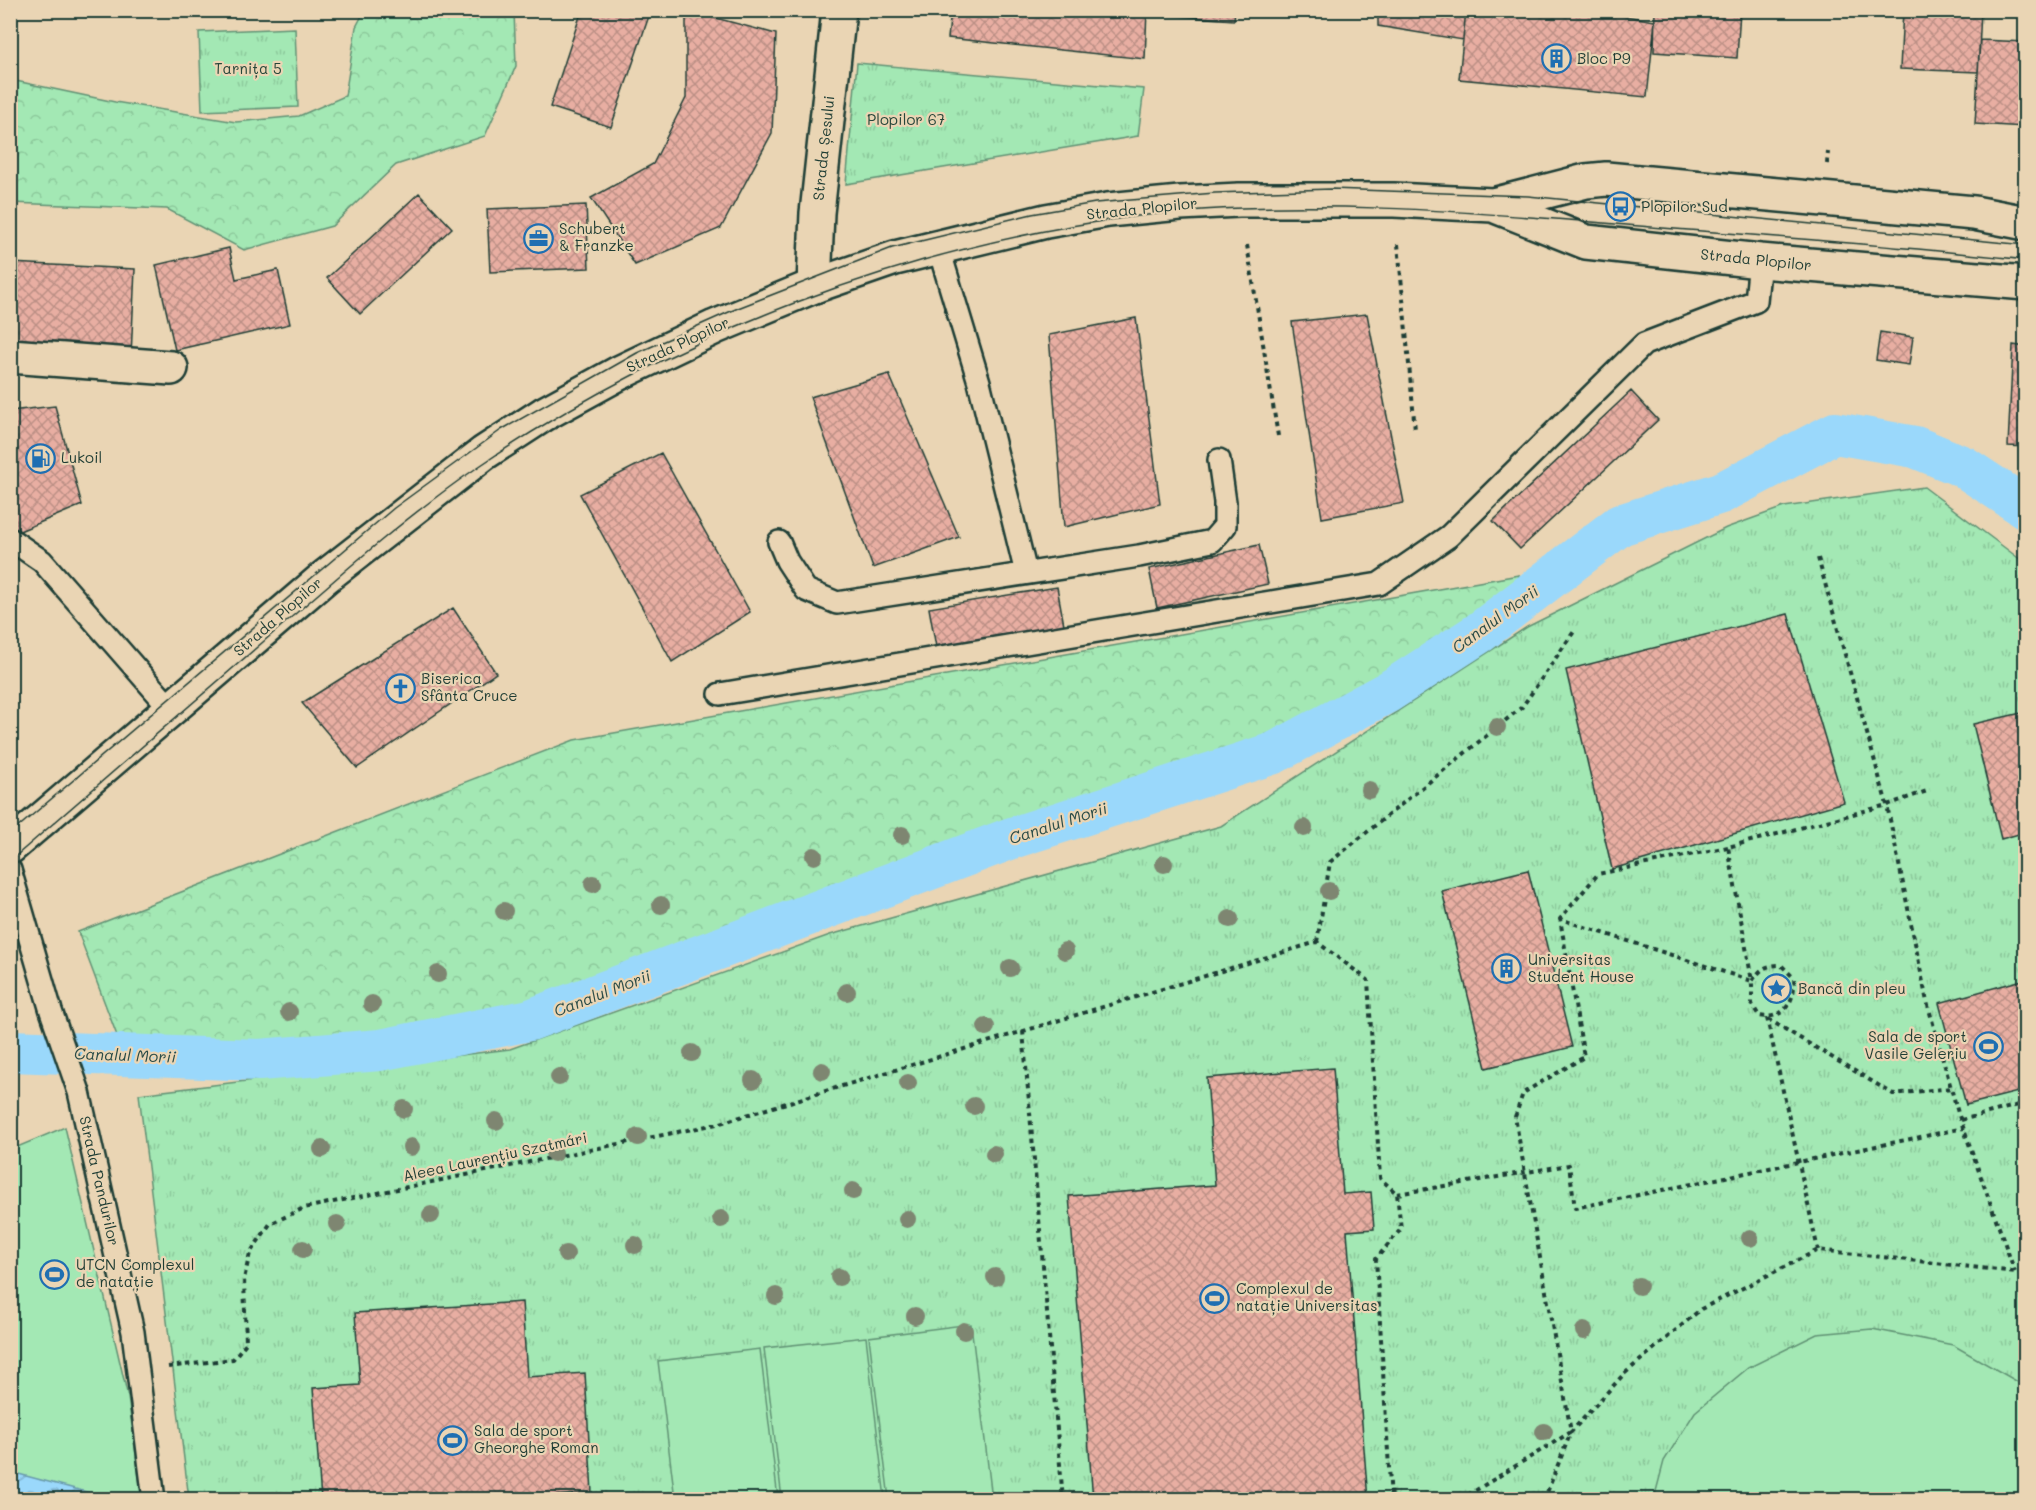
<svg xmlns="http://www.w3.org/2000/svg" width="2036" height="1510" viewBox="0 0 2036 1510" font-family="Mali,sans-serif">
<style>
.grass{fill:url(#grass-tufts);stroke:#619274;stroke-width:1.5}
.forest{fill:url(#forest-crowns);stroke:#619274;stroke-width:1.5}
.pitch{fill:#a3e8b4;stroke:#619274;stroke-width:1.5}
.water{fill:url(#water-waves);stroke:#699aab;stroke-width:1.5}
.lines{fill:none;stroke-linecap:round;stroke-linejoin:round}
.canal{stroke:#9ad8fb;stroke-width:42}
.building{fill:url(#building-cross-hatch);stroke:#1f3d34;stroke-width:1.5}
.lane-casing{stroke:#1f3d34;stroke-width:26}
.street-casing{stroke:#1f3d34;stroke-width:38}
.secondary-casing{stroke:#1f3d34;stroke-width:38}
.path{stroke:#1f3d34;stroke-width:4;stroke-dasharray:4.5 4.5;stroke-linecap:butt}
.lane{stroke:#ead5b4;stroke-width:21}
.street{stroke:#ead5b4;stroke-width:33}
.secondary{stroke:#ead5b4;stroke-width:33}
.tram{stroke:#1f3d34;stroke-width:1.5}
.tree{fill:#7e8671}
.labels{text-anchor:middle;stroke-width:4.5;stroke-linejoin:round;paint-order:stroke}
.poi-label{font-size:15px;fill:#1f3d34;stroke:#ead5b4;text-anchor:start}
.park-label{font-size:15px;fill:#26463a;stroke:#ead5b4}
.street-label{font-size:15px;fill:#1f3d34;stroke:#ead5b4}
.water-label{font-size:16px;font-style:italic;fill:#2b4c48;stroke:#ead5b4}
</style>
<defs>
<pattern id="grass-tufts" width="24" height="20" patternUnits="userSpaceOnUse" patternTransform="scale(1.5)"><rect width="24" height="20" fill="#a3e8b4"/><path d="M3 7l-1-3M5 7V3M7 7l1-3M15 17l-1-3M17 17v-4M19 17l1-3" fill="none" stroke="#8cc89b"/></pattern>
<pattern id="forest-crowns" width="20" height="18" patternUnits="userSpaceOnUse" patternTransform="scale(1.5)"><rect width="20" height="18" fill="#a3e8b4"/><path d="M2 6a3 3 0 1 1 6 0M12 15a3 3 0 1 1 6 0" fill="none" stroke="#8cc89b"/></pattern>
<pattern id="water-waves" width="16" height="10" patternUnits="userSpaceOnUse" patternTransform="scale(1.5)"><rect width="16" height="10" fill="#9ad8fb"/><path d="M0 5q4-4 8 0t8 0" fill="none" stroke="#84bad8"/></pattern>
<pattern id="building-cross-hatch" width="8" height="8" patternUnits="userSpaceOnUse" patternTransform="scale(1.5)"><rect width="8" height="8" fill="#e8aea2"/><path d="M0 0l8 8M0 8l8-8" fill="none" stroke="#bb8f85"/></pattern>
</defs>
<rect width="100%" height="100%" fill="#ead5b4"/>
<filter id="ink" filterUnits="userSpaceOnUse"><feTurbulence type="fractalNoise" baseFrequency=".0167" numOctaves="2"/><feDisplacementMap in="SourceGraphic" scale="12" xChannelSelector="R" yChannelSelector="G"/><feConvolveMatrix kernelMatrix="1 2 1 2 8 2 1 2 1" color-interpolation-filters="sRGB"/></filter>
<g filter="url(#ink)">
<path class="grass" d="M295,28L298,107L202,111L199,32Z
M857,63L1144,89L1138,136L846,184Z
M1924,487L2025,563V1499H189L139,1094L510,1049L830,935L1221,826L1527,627L1726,528L1784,507Z"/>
<path class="forest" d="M365,10L514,11L516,66L485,136L396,165L332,226L244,250L167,209L11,203V80L115,102L236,122L299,116L345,96L356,27Z
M1519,575L1515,592L1273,744L892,874L529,1009L380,1038L257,1044L119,1041L78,932L574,740Z"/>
<path class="pitch" d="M65,1127L128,1397L142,1499H11L10,1150Z
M971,1324L992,1499H889L869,1337Z
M1872,1329L1953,1345L2025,1386V1499H1654L1664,1461L1695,1412L1748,1368L1817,1334Z
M866,1337L885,1499H782L764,1348Z
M760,1349L778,1499H675L658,1361Z"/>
<path class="water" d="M10,1472H11L113,1499H11Z"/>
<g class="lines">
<path class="canal" d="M10,1051L259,1060L380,1050L530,1020L1012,838L1274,753L1388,692L1479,633L1620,525L1721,493L1835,433L1915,447L1964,467L2026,508"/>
</g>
<path class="building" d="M582,10H634L649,16L611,127L550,107Z
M686,10L776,34L772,133L721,228L635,265L591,198L653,164L686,98Z
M951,10H1147L1145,59L948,38Z
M1150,10H1235L1234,20L1150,14Z
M1378,10H1466L1463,40L1378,26Z
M1466,10H1590L1655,21L1647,97L1459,79Z
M1655,10H1740L1737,58L1654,52Z
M1903,10H1981L1978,72L1900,69Z
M1980,40L2026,42V127L1975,124Z
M419,193L452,228L360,314L327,278Z
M586,205L589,268L490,272L487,209Z
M229,248L236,279L278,270L290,324L175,350L156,265Z
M10,263L135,269L131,356L10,351Z
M1367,314L1404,503L1322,518L1292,322Z
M1136,318L1160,504L1064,527L1049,335Z
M1880,332L1913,337L1909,365L1876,360Z
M2013,345L2026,347V447L2008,446Z
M889,374L959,537L873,568L810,397Z
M1631,391L1658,420L1520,549L1493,521Z
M55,406L82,505L10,535V411Z
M661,453L750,612L672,662L580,494Z
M1259,545L1268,584L1157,608L1149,569Z
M1057,587L1064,625L936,647L929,608Z
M453,608L496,673L357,768L302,703Z
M1788,614L1844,802L1612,869L1566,670Z
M2026,712V832L2001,839L1973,724Z
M1528,870L1572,1047L1486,1068L1442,891Z
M2026,979V1090L1966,1105L1939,1003Z
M1333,1068L1343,1194L1371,1192L1374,1229L1347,1231L1368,1500H1093L1069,1196L1215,1185L1207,1078Z
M522,1302L527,1377L585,1373L592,1493L537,1497V1500H321L313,1388L360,1385L355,1313Z"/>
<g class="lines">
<defs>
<path id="lane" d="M938,246L979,382L1026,573
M10,539L42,561L171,709
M779,542L787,561L806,590L837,603L1139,556L1212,541L1225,526V502L1219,460
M720,694L1379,584L1449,536L1644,344L1756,301L1760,261
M10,870L51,1011L79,1092L133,1332L154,1500"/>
<path id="street" d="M814,286L817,213L839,10
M10,356L171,368"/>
<path id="secondary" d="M1493,205L1586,181L1606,179L1974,213L2026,223
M10,847L325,577L484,453L544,414L619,373L715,327L814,286L895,258L1046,221L1108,210L1180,203L1239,200H1394L1493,205L1586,242L1760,261L2026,283"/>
</defs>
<use href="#lane" class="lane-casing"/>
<use href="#street" class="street-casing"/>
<use href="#secondary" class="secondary-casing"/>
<path class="path" d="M1827,164L1828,152
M1398,244L1415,430
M1247,245L1278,436
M1818,558L1887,805L1927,1002L1958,1113L2015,1272
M1728,847L1598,874L1560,919L1752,981V1004L1759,1016C1783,1021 1796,1001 1794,978L1781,965C1765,965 1761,969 1752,981L1728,847L1887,805L1930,790
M1317,942L1330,862L1522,707L1575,630
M1767,1018L1818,1250
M1768,1019L1893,1094L1952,1088
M1023,1031L1063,1500
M1961,1120L2026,1103
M1397,1194L1569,1165L1575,1208L1964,1128
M168,1367L233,1359L246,1343L244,1279L250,1253L270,1224L304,1208L717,1124L1317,942L1368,980L1380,1178L1397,1194L1401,1229L1376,1259L1391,1500
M1460,1500L1571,1432L1515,1117L1523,1093L1584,1057L1560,919
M1544,1500L1571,1432L1624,1374L1701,1309L1818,1250L2026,1273"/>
<use href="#lane" class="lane"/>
<use href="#street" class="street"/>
<use href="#secondary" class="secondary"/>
<path class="tram" d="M10,834L394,508L501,430L637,353L738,308L892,248L1032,214L1095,203L1215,193L1331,189L1528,196L2026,245
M10,861C95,788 179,715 263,642C332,582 402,519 478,467C671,336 907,245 1138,216C1295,197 1469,211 1627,225C1760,236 1893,245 2026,260"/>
</g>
<g class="tree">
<circle cx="1497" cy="727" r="9"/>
<circle cx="1369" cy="790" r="9"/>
<circle cx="1304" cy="828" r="9"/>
<circle cx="902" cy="835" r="9"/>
<circle cx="814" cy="856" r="9"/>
<circle cx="1164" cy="864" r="9"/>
<circle cx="593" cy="884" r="9"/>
<circle cx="1329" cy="891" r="9"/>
<circle cx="661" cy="905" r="9"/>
<circle cx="504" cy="911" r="9"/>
<circle cx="1230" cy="919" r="9"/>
<circle cx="1065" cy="951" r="9"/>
<circle cx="1010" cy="968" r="9"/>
<circle cx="438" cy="974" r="9"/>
<circle cx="847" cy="992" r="9"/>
<circle cx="372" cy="1004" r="9"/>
<circle cx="289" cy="1012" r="9"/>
<circle cx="986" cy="1027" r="9"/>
<circle cx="692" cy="1053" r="9"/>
<circle cx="822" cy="1071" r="9"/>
<circle cx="559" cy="1077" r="9"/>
<circle cx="753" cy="1080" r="9"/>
<circle cx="908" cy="1083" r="9"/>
<circle cx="974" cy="1106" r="9"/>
<circle cx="404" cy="1109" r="9"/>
<circle cx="496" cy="1121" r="9"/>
<circle cx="638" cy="1137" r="9"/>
<circle cx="411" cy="1147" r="9"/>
<circle cx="322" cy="1149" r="9"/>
<circle cx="554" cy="1153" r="9"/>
<circle cx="994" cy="1154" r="9"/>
<circle cx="853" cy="1191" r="9"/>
<circle cx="431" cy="1215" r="9"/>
<circle cx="721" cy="1219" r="9"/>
<circle cx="907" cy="1219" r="9"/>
<circle cx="337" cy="1224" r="9"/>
<circle cx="1750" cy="1238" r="9"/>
<circle cx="635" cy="1245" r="9"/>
<circle cx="303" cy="1249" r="9"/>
<circle cx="566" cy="1254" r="9"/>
<circle cx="839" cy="1277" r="9"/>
<circle cx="995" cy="1277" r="9"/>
<circle cx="1639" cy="1286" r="9"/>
<circle cx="776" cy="1296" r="9"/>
<circle cx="915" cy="1316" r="9"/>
<circle cx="964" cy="1331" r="9"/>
<circle cx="1584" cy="1331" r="9"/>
<circle cx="1544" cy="1432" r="9"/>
</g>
</g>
<defs>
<symbol id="building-ring" viewBox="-11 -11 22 22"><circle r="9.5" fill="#ead5b4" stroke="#1f6fb2" stroke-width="1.5"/><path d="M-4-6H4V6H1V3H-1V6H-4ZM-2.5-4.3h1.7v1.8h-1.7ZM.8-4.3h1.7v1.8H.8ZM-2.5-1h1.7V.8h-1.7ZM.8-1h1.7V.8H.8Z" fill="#1f6fb2"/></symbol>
<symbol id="bus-ring" viewBox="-11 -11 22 22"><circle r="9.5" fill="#ead5b4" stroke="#1f6fb2" stroke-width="1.5"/><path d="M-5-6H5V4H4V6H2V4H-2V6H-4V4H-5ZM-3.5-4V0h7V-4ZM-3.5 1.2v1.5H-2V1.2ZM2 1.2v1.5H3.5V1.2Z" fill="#1f6fb2"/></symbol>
<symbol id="office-ring" viewBox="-11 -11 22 22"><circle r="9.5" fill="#ead5b4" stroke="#1f6fb2" stroke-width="1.5"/><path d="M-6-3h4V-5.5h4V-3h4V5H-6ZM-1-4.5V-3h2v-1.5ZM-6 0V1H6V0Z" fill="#1f6fb2"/></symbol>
<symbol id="fuel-ring" viewBox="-11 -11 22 22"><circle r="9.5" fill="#ead5b4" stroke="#1f6fb2" stroke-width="1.5"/><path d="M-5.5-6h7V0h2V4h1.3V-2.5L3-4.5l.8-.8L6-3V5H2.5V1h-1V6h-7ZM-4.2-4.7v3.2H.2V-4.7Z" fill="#1f6fb2"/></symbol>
<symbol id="church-ring" viewBox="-11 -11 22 22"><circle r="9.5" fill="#ead5b4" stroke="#1f6fb2" stroke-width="1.5"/><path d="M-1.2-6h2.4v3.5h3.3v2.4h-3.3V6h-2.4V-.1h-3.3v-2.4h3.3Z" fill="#1f6fb2"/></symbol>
<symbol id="sight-ring" viewBox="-11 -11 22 22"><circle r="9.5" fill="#ead5b4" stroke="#1f6fb2" stroke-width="1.5"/><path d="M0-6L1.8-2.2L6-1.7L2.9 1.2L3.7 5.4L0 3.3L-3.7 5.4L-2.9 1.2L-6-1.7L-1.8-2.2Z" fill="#1f6fb2"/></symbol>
<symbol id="stadium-ring" viewBox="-11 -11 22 22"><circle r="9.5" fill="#ead5b4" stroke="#1f6fb2" stroke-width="1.5"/><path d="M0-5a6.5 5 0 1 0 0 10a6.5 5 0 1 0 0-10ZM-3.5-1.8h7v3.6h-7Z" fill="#1f6fb2"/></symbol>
</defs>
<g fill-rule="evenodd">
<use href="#building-ring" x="1540" y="42" width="33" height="33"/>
<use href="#bus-ring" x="1604" y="190" width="33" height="33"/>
<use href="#office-ring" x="522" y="222" width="33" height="33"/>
<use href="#fuel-ring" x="24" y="442" width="33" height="33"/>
<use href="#church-ring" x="384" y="672" width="33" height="33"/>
<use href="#building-ring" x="1490" y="952" width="33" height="33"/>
<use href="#sight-ring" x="1760" y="972" width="33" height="33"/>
<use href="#stadium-ring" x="1972" y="1030" width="33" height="33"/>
<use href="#stadium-ring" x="38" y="1258" width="33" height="33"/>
<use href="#stadium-ring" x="1198" y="1282" width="33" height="33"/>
<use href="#stadium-ring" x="436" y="1424" width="33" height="33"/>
</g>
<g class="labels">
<g class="poi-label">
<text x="1577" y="64">Bloc P9</text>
<text x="1641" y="212">Plopilor Sud</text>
<text x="559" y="234">Schubert<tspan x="559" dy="17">&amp; Franzke</tspan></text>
<text x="61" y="463">Lukoil</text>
<text x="421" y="684">Biserica<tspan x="421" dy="17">Sfânta Cruce</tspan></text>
<text x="1528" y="965">Universitas<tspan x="1528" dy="17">Student House</tspan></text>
<text x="1798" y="994">Bancă din pleu</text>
<text x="1967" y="1042" text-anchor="end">Sala de sport<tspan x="1967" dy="17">Vasile Geleriu</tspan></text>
<text x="76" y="1270">UTCN Complexul<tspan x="76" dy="17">de natație</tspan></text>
<text x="1236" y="1294">Complexul de<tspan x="1236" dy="17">natație Universitas</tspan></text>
<text x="474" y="1436">Sala de sport<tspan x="474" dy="17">Gheorghe Roman</tspan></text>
</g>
<g class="park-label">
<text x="248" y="74">Tarnița 5</text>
<text x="906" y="125">Plopilor 67</text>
</g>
<g class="street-label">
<text transform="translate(824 148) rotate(-84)" y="5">Strada Șesului</text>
<text transform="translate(1142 209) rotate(-6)" y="5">Strada Plopilor</text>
<text transform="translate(1756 260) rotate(6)" y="5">Strada Plopilor</text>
<text transform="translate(678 345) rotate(-25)" y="5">Strada Plopilor</text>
<text transform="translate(278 617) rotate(-41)" y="5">Strada Plopilor</text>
<text transform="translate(495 1157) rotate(-12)" y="5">Aleea Laurențiu Szatmári</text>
<text transform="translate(99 1181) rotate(77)" y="5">Strada Pandurilor</text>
</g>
<g class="water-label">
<text transform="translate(1495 619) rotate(-36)" y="6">Canalul Morii</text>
<text transform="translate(1058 823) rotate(-18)" y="6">Canalul Morii</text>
<text transform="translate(602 993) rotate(-21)" y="6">Canalul Morii</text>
<text transform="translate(125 1055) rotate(2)" y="6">Canalul Morii</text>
</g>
</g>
<rect width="2036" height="1510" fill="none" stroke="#ead5b4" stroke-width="36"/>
<rect x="18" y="18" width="2000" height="1474" fill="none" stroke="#1f3d34" stroke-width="2" filter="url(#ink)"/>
</svg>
